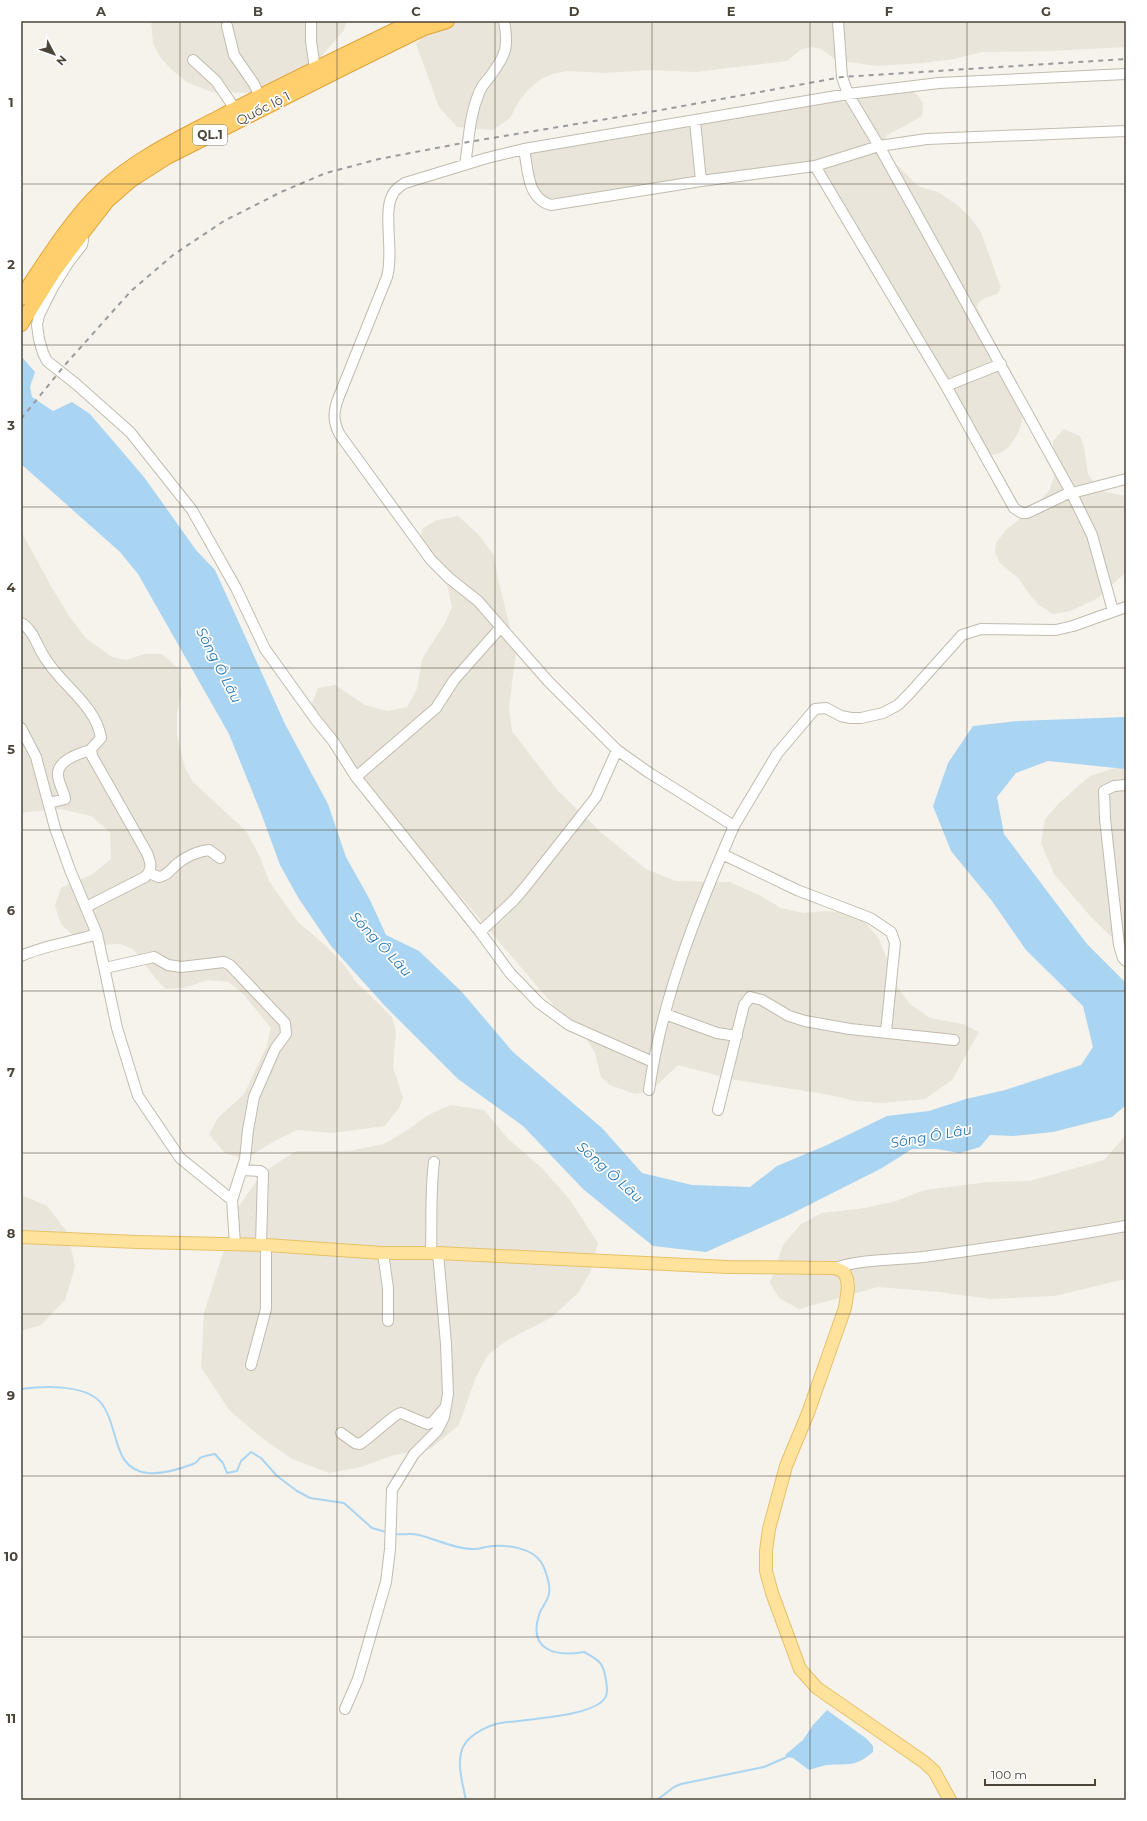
<svg xmlns="http://www.w3.org/2000/svg" width="1147" height="1821" viewBox="0 0 1147 1821" font-family="Montserrat,sans-serif">
<style>
.residential{fill:#eae5da}
.water{fill:#a9d4f2}
.lines{fill:none;stroke-linecap:round;stroke-linejoin:round}
.stream{stroke:#a9d4f2;stroke-width:2}
.minor-casing{stroke:#c2bbae;stroke-width:12}
.major-casing{stroke:#e6c16a;stroke-width:14}
.highway-casing{stroke:#e0a43c;stroke-width:16}
.minor{stroke:#fff;stroke-width:10}
.major{stroke:#ffe39c;stroke-width:12}
.highway{stroke:#ffcf6e;stroke-width:14}
.rail{stroke:#9a9a9a;stroke-width:2;stroke-dasharray:5 5;stroke-linecap:butt}
.grid{fill:none;stroke:#4b4439;stroke-width:1;stroke-opacity:0.55}
.labels{text-anchor:middle;stroke-width:3.5;stroke-linejoin:round;paint-order:stroke}
.shield{fill:#fff;stroke:#817c74;stroke-width:1}
.shield-label{font-size:12px;font-weight:bold;fill:#4b4439}
.street-label{font-size:13px;fill:#4b4439;stroke:#fff}
.water-label{font-size:14px;font-style:italic;fill:#2e7ab2;stroke:#fff}
.neatline{fill:none;stroke:#4b4439;stroke-width:1.5}
.grid-label{font-size:13px;text-anchor:middle;font-weight:bold;fill:#4b4439}
</style>
<rect width="100%" height="100%" fill="#f6f3ec"/>
<path class="residential" d="M151,21H347L344,30L310,70L254,93L212,92L188,83L172,70L160,57L153,44Z
M456,21H1126V47L1049,51L982,52L954,59L922,63L877,66L836,60L821,49L811,47L800,50L787,61L696,72L650,70L605,73L567,71L552,74L541,79L528,90L519,101L510,118L493,130L457,127L439,107L416,44L430,30Z
M903,87L912,90L919,97L923,104L922,116L905,126L887,135L885,140L888,156L918,186L938,192L956,204L968,215L981,232L1001,288L997,294L985,298L979,302L977,307L1024,407L1021,425L1017,435L1010,446L1001,453L992,455L982,450L817,170L792,164L556,198H545L537,192L528,162L531,153Z
M1064,429L1080,436L1084,447L1088,474L1098,488L1105,492L1126,496V572L1098,598L1071,611L1053,614L1039,605L1030,595L1018,578L1000,563L995,552L996,543L1006,530L1034,508L1050,489L1054,476L1053,441Z
M458,516L479,535L494,555L498,579L516,651L509,708L512,731L558,791L603,834L646,869L676,881L730,882L759,895L781,908L804,913L826,911L849,913L866,923L879,939L898,988L910,1004L930,1018L963,1024L979,1032L952,1080L925,1099L882,1103L855,1101L830,1095L736,1080L678,1065L651,1091L635,1094L610,1085L601,1077L595,1053L587,1040L566,1020L461,897L432,869L351,771L323,720L311,706L318,688L335,685L365,705L387,711L407,707L417,689L422,659L445,623L452,607L447,585L423,558L419,541L423,528L437,520Z
M21,531L52,588L71,619L87,639L112,657L126,660L145,654H162L179,669L181,694L177,713V736L185,768L193,782L246,831L260,857L269,881L298,922L325,945L344,965L356,982L392,1017L396,1031L393,1067L403,1098L399,1108L385,1126L332,1133L297,1130L273,1142L245,1159L225,1153L209,1134L218,1118L244,1094L266,1048L271,1028L244,995L229,982L208,980L184,988L166,989L156,979L133,949L120,944L99,945L78,940L61,924L55,906L61,888L93,874L111,859L110,832L91,816L61,809L27,812L21,814Z
M1118,767L1126,768V951L1090,916L1054,874L1041,843L1045,819L1059,803L1090,776Z
M450,1105L484,1110L508,1139L542,1168L570,1200L598,1243L590,1272L579,1292L552,1317L506,1341L488,1355L476,1377L459,1425L430,1449L394,1455L361,1467L330,1473L292,1459L262,1438L229,1410L201,1367L204,1313L237,1209L262,1173L296,1151H349L384,1144L406,1131L428,1115Z
M1126,1135V1279L1054,1296L990,1299L939,1292L878,1287L799,1309L779,1298L770,1283L783,1245L801,1224L822,1213L865,1208L896,1201L925,1190L988,1182L1030,1181L1104,1160Z
M21,1195L47,1206L68,1233L75,1267L65,1300L41,1325L21,1331Z"/>
<path class="water" d="M21,356L35,372L30,387L32,397L53,411L72,402L90,414L144,477L196,550L215,570L285,724L328,804L346,857L370,900L386,935L419,951L461,991L513,1052L602,1128L642,1173L692,1185L750,1187L777,1166L827,1145L887,1116L929,1111L966,1099L1005,1090L1081,1065L1093,1047L1083,1006L1026,950L992,901L951,851L933,806L948,763L973,726L1018,721L1126,717V769L1048,761L1016,773L997,797L1004,834L1087,944L1126,983V1104L1125,1106L1112,1117L1053,1132L1013,1136L990,1135L980,1147L960,1153L936,1149H912L882,1168L789,1215L706,1252L653,1246L583,1189L523,1126L458,1079L385,1006L331,946L299,899L280,865L261,813L229,734L138,574L120,552L21,464Z
M827,1710L867,1739L873,1746V1752C854,1768 850,1763 827,1765C821,1766 815,1768 809,1770L793,1758L787,1757L785,1755L803,1740L813,1725Z"/>
<g class="lines">
<path class="stream" d="M21,1389C44,1386 87,1384 102,1404C120,1428 111,1469 148,1473C162,1474 180,1469 193,1464C197,1463 198,1460 200,1458C204,1456 211,1455 215,1454L223,1463L227,1473L237,1471L241,1461L251,1452L261,1458L277,1476L297,1491L310,1498L344,1503L372,1528L386,1532
M395,1534C403,1535 412,1533 419,1535C436,1539 455,1549 472,1549C479,1550 486,1546 493,1546C508,1545 532,1548 541,1562C545,1568 551,1586 549,1593C548,1602 541,1607 539,1615C528,1650 555,1657 584,1652C599,1660 604,1663 606,1681C607,1686 608,1691 606,1696C597,1718 517,1719 496,1724C488,1726 477,1732 471,1737C452,1752 462,1780 466,1800
M657,1800L674,1787L681,1784L764,1767L787,1757"/>
<defs>
<path id="minor" d="M311,21V41L315,69
M838,21L842,77L848,94L879,146L1071,492L1092,535L1113,611
M227,26L234,55L254,84L260,97
M193,60L216,81L235,109
M1126,74L939,83L848,94L524,149L487,158L405,183C400,186 394,190 392,196C383,213 394,253 387,277L338,399C333,413 333,422 340,435L431,560L449,578L478,601L548,681L617,750L648,772L734,826L777,754L815,709L826,708L841,716L851,718H861L883,713L898,705L909,694L962,635L981,629L1056,630L1073,626L1126,607
M695,121L701,181
M524,149C528,169 527,199 551,205L701,181L815,166L879,146L927,139L1126,131
M465,165C469,140 469,117 479,93C481,86 487,81 491,75C506,55 509,46 504,21
M815,166L946,386L1014,508L1022,513H1027L1071,492
M83,240L82,245L68,263L53,287L39,315L37,325L39,339L43,353L47,361L76,384L130,432L192,510L236,588L265,649L316,720L333,741L356,777L480,932L510,973L539,1003L569,1025L653,1062
M946,386L1001,364
M1072,493L1126,479
M21,623C34,630 37,647 45,658C61,685 96,705 101,738L91,749L92,756L147,853C151,863 153,869 145,877L86,907
M21,728L36,757L55,828L70,870L97,934L117,1028L138,1096L180,1158L232,1200L235,1244
M356,777L436,708L454,680L501,627
M1126,785L1114,786L1104,791L1105,819L1119,945L1123,958L1126,961
M49,803L65,799C64,791 58,783 58,775C57,760 80,753 91,750
M722,854L797,890L870,918L891,932L895,943L886,1032
M149,873L159,877C168,875 170,870 177,864C185,857 198,851 209,850L220,858
M480,932L514,900L526,886L596,797L617,750
M21,956C45,945 72,942 97,934
M105,968L154,957L168,965L181,967L224,962L230,965L285,1023L286,1034L275,1049L254,1097L248,1130L245,1159L232,1200
M665,1014L717,1033L737,1036
M649,1090C662,998 697,911 734,826
M718,1110L744,1005L750,997L762,1000L789,1016L805,1021L850,1029L954,1040
M242,1170L260,1171L263,1173L261,1245
M383,1253L388,1288V1321
M431,1253C432,1223 430,1192 434,1162
M835,1268C863,1259 894,1260 923,1257C991,1248 1059,1238 1126,1226
M251,1365L266,1309V1245
M341,1433L355,1443L360,1444C369,1439 395,1413 401,1413L427,1424L433,1422L444,1409
M345,1709L358,1679L386,1582L390,1549L392,1490L414,1454L437,1431L444,1417L448,1394L446,1344L438,1253"/>
<path id="major" d="M21,1237L137,1242L266,1245L383,1253H438L728,1267L835,1268L844,1272L847,1279L848,1288L845,1308L808,1413L786,1466L769,1529L766,1551V1571L772,1593L800,1669L817,1688L924,1762L934,1771L950,1800"/>
<path id="highway" d="M21,298C45,262 71,219 103,189C137,158 178,139 218,118C283,84 348,53 414,21
M21,324L54,271L83,232L107,201L131,180L167,157L349,65L424,28L447,21"/>
</defs>
<use href="#minor" class="minor-casing"/>
<use href="#major" class="major-casing"/>
<use href="#highway" class="highway-casing"/>
<use href="#minor" class="minor"/>
<use href="#major" class="major"/>
<use href="#highway" class="highway"/>
<path class="rail" d="M21,419L64,366L131,291L173,255L224,221L281,192L326,173L379,159L468,142L661,110L842,77L1126,59"/>
</g>
<path class="grid" d="M180,21V1800M337,21V1800M495,21V1800M652,21V1800M810,21V1800M967,21V1800M21,184H1126M21,345H1126M21,507H1126M21,668H1126M21,830H1126M21,991H1126M21,1153H1126M21,1314H1126M21,1476H1126M21,1637H1126"/>
<g class="labels">
<rect class="shield" x="193" y="125" width="34" height="20" rx="3"/>
<g class="shield-label">
<text x="210" y="139">QL.1</text>
</g>
<g class="street-label">
<text transform="translate(263 108) rotate(-27)" y="5">Quốc lộ 1</text>
</g>
<g class="water-label">
<text transform="translate(219 665) rotate(63)" y="5">Sông Ô Lâu</text>
<text transform="translate(381 944) rotate(47)" y="5">Sông Ô Lâu</text>
<text transform="translate(931 1136) rotate(-10)" y="5">Sông Ô Lâu</text>
<text transform="translate(610 1172) rotate(42)" y="5">Sông Ô Lâu</text>
</g>
</g>
<rect width="1147" height="1821" fill="none" stroke="#ffffff" stroke-width="44"/>
<g transform="translate(54 54) rotate(131)" stroke="#ffffff" stroke-width="3" paint-order="stroke">
<path d="M0-3L7 15L0 10L-7 15Z" fill="#4b4439"/>
<text y="-6" font-size="11" font-weight="bold" text-anchor="middle" fill="#4b4439">N</text>
</g>
<path d="M985 1779v6h110v-6" fill="none" stroke="#4b4439" stroke-width="2"/>
<text x="991" y="1779" font-size="12" fill="#4b4439" stroke="#ffffff" stroke-width="3" paint-order="stroke">100 m</text>
<rect x="22" y="22" width="1103" height="1777" class="neatline"/>
<g class="grid-label">
<text x="101" y="16">A</text>
<text x="258" y="16">B</text>
<text x="416" y="16">C</text>
<text x="574" y="16">D</text>
<text x="731" y="16">E</text>
<text x="889" y="16">F</text>
<text x="1046" y="16">G</text>
<text x="11" y="107">1</text>
<text x="11" y="269">2</text>
<text x="11" y="430">3</text>
<text x="11" y="592">4</text>
<text x="11" y="754">5</text>
<text x="11" y="915">6</text>
<text x="11" y="1077">7</text>
<text x="11" y="1238">8</text>
<text x="11" y="1400">9</text>
<text x="11" y="1561">10</text>
<text x="11" y="1723">11</text>
</g>
</svg>
